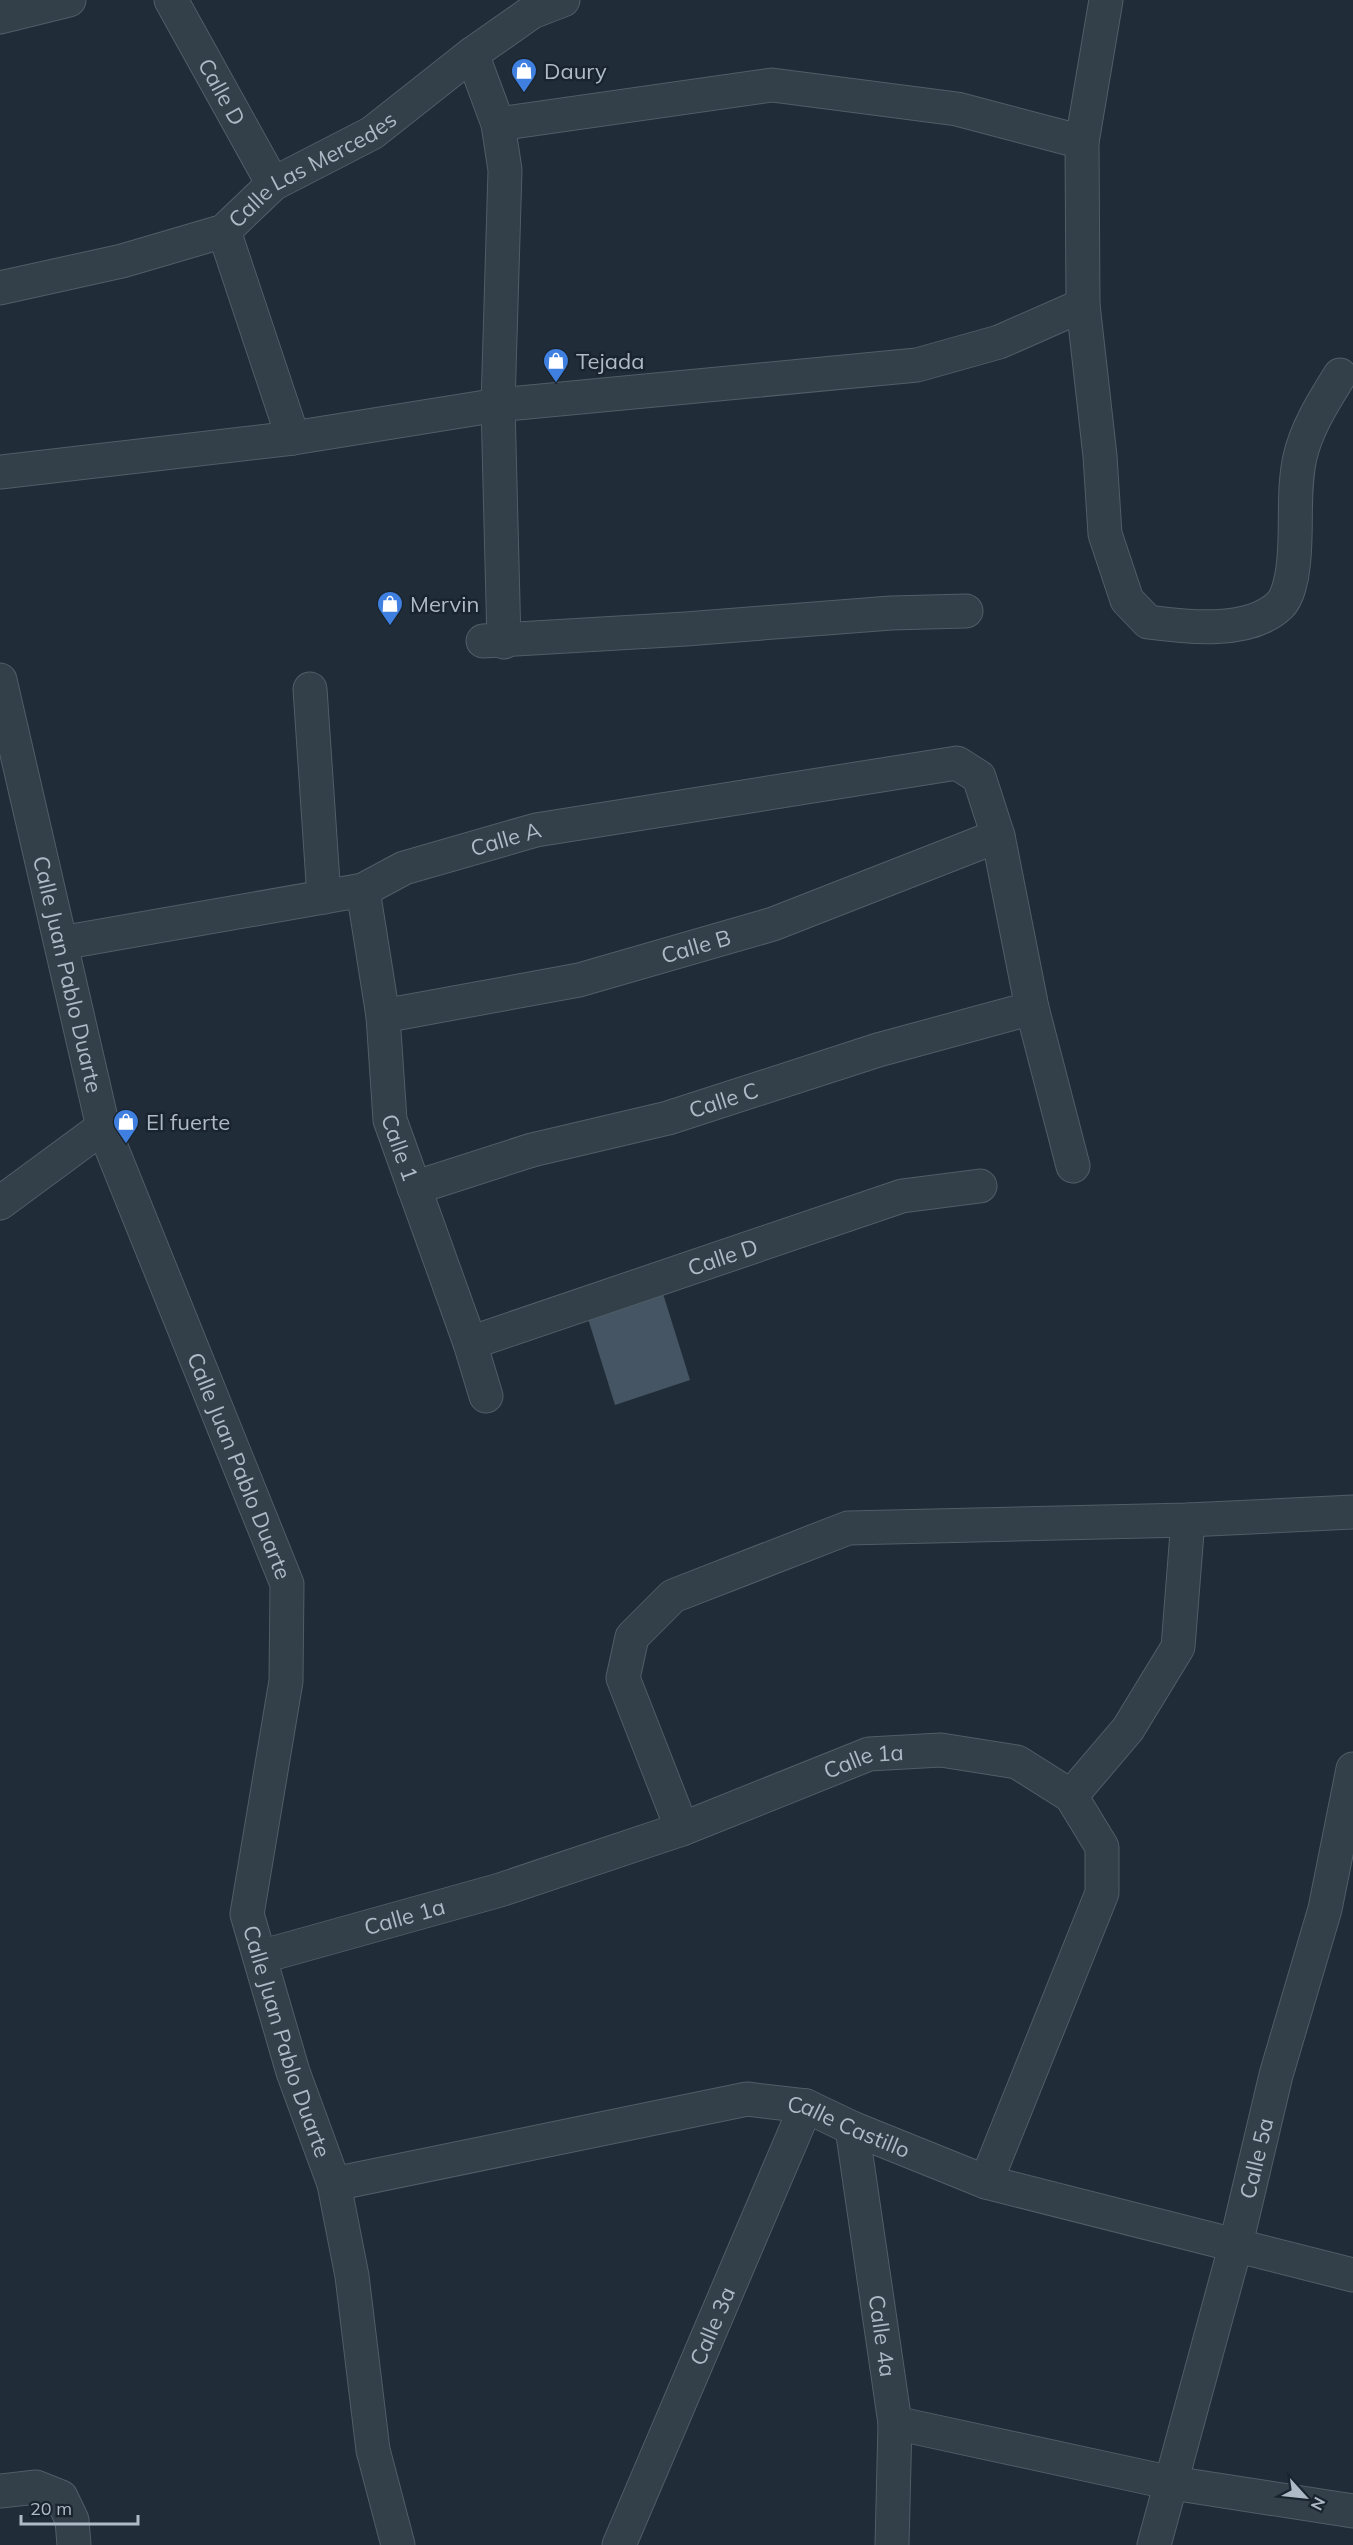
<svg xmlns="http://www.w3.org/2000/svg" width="1353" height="2545" viewBox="0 0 1353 2545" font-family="Mulish,sans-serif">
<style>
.building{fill:#455563}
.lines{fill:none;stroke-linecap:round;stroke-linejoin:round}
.minor-casing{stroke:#515d67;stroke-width:35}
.minor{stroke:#333f49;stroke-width:33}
.labels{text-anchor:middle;stroke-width:5;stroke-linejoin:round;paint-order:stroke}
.poi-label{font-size:22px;fill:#aebac6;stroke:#19242e;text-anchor:start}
.street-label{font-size:22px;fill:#aebac6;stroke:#19242e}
</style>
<rect width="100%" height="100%" fill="#202d39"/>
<path class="building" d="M660,1284L690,1380L615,1405L585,1309Z"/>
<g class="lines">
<defs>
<g id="minor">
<path id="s1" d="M171,0L273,184"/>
<path d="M1106,0L1082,142L1083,305L1100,456L1105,534L1127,600L1148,622C1186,627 1249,635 1280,605C1288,597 1292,578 1293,567C1298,530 1292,493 1300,457C1307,427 1324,401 1340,375"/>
<path d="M0,17L69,0"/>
<path d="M472,54L498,124L505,170L498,405L504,642"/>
<path d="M498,124L772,85L957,109L1082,142"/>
<path d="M224,231L293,438"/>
<path id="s2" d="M0,288L122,261L224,231L273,184L372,133L472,54L532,12L563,0"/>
<path d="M0,472L293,438L498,405L917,365L999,342L1083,305"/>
<path d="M483,641L686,629L891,613L966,611"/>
<path id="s3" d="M0,680L103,1127L287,1584L286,1681L247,1914L293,2072L334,2184L352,2276L373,2450L398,2545"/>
<path d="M310,689L324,897"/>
<path id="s4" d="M363,890L383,1016L390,1120L470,1343L486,1396"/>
<path id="s5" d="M61,943L363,890L404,868L536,830L957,763L979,777L998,836L1032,1008L1073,1166"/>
<path id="s6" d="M383,1016L579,980L773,924L998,836"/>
<path id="s7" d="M414,1188L532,1150L668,1118L878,1050L1032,1008"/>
<path d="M0,1203L103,1127"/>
<path id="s8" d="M470,1343L902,1196L980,1186"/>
<path d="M1071,1796L1128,1729L1178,1647L1188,1520"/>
<path d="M682,1829L623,1678L632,1637L673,1596L848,1528L1188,1520L1353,1512"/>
<path id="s9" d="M260,1957L500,1890L682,1829L869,1754L941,1750L1017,1762L1071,1796L1102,1847V1893L986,2182"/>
<path id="s10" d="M852,2128L895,2423L892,2545"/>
<path id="s11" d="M334,2184L747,2099L806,2106L852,2128L986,2182L1353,2275"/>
<path d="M895,2423L1172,2483L1353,2511"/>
<path d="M0,2491L36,2487L61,2497L72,2520L74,2545"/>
<path id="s12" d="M619,2545L806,2106"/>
<path id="s13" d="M1154,2545L1236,2244L1276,2075L1325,1909L1353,1769"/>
</g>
</defs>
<use href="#minor" class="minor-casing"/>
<use href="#minor" class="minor"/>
</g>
<defs>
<symbol id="shop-pin" viewBox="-11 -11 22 30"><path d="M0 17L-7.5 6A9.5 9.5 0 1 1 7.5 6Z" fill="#3f7fe0" stroke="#19242e"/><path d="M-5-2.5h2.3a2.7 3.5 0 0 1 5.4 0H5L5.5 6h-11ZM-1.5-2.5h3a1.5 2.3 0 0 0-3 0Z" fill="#fff"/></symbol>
</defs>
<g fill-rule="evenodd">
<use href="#shop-pin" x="509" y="56" width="30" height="40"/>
<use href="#shop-pin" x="541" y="346" width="30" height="40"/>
<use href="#shop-pin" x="375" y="589" width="30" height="40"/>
<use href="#shop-pin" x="111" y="1107" width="30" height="40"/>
</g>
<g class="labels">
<g class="poi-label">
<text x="544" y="79">Daury</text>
<text x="576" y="369">Tejada</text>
<text x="410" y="612">Mervin</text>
<text x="146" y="1130">El fuerte</text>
</g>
<g class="street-label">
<text dy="8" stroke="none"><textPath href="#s1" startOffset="105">Calle D</textPath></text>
<text dy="8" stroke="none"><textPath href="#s2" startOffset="340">Calle Las Mercedes</textPath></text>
<text dy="8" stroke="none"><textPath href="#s5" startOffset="459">Calle A</textPath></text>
<text dy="8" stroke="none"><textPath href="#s6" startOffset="321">Calle B</textPath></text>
<text dy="8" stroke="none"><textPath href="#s3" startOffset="302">Calle Juan Pablo Duarte</textPath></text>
<text dy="8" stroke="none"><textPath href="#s7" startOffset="322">Calle C</textPath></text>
<text dy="8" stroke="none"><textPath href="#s4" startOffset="261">Calle 1</textPath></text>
<text dy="8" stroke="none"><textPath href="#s8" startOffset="267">Calle D</textPath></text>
<text dy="8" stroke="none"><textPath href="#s3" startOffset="824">Calle Juan Pablo Duarte</textPath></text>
<text dy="8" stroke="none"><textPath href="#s9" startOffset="636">Calle 1a</textPath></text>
<text dy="8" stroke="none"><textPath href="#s9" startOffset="150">Calle 1a</textPath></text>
<text dy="8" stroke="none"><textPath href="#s3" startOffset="1418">Calle Juan Pablo Duarte</textPath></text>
<text dy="8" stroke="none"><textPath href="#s11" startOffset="528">Calle Castillo</textPath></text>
<text dy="8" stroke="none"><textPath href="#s13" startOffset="400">Calle 5a</textPath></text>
<text dy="8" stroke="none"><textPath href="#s12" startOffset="238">Calle 3a</textPath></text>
<text dy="8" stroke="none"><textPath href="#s10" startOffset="210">Calle 4a</textPath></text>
</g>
</g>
<g transform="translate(1305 2497) rotate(117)" stroke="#19242e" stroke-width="4.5" paint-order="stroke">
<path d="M0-4.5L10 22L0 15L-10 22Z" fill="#aebac6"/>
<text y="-9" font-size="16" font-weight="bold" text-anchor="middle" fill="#aebac6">N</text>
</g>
<path d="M21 2515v9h117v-9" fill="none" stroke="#aebac6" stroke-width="3"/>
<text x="30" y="2515" font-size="18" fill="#aebac6" stroke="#19242e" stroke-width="4.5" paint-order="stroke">20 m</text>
</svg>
